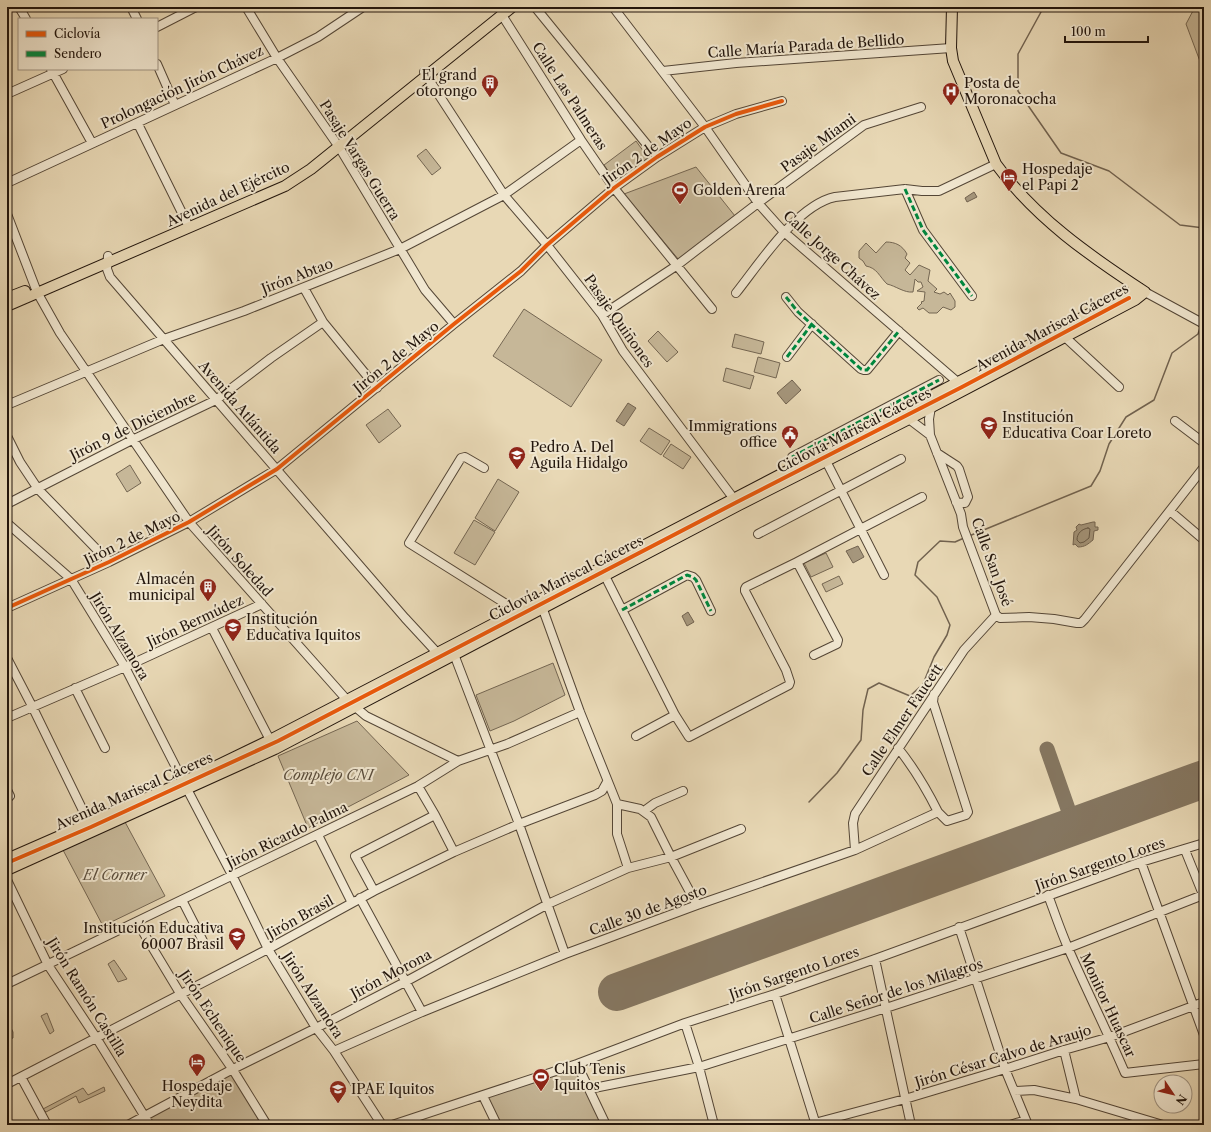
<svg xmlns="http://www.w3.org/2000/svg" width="1211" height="1132" viewBox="0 0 1211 1132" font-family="'Libre Caslon Text',serif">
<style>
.green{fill:#c6b798;stroke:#746652}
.water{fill:#a5967c;stroke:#71624f}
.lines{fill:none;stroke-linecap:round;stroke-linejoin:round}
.shore{stroke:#645644;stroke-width:1}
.stream{stroke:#71624f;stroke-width:1.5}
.taxiway{stroke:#857660;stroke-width:15}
.runway{stroke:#857660;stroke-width:38}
.minor-casing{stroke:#544636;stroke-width:10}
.major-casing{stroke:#22150c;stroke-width:12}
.minor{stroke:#f0e6cf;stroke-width:8}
.major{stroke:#e8d8b5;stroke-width:10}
.quiet{stroke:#00873e;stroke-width:3;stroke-dasharray:6 3;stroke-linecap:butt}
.cycleway-casing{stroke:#f0e6cf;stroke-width:6}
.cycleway{stroke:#e8590c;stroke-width:4}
.labels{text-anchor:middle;stroke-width:4;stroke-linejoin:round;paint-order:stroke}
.street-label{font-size:14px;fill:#22150c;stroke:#f0e6cf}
.poi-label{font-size:14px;fill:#22150c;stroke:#f0e6cf;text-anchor:start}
.park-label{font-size:14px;font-style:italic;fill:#5b4e3d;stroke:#f0e6cf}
</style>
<rect width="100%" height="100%" fill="#e8d8b5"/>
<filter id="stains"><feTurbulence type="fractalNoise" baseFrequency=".005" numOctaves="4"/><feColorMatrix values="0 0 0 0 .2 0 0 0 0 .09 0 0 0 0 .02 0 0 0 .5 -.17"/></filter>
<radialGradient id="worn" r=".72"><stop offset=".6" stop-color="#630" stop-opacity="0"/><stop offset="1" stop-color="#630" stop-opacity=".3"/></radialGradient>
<path class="green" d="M1195,7H1204V72L1186,24Z
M636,141L649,159L616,182L604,165Z
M426,149L441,168L432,175L417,156Z
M696,167L735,216L679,260L624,194Z
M886,242C895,242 902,245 907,254L905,258L910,263L905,270L910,275L919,265L930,270L928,281L937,289L934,292L940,294L944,292L948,295L950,293L955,301V307L951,310L943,307L937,313H929L923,308L919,310L917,308L922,303L921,302L924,301L925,292L917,291L923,287L921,282H918L915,279L913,292C904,293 896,286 887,284C879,276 877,268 866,266L863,261L859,258V251L866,243L876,253Z
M524,309L602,360L571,407L493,356Z
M658,331L678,352L667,362L648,341Z
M735,334L764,342L761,354L732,347Z
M758,357L780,363L776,378L754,372Z
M726,368L754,376L750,389L723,381Z
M388,409L401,426L379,443L366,425Z
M649,428L670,441L661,455L640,441Z
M671,444L691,457L683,469L663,456Z
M130,465L141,483L127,492L116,474Z
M498,479L519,492L495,531L475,518Z
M474,520L495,532L475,565L454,553Z
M826,553L833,567L811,577L804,563Z
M839,576L843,584L826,592L822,584Z
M553,663L565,695L514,721L490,731L476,695Z
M357,721L409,775L308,828L278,756Z
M125,822L165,896L103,926L63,850Z
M114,960L127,979L118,982L108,964Z
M47,1013L54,1031L50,1034L41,1016Z
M7,1020L13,1032V1038L7,1040Z
M577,1064L606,1125H497L483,1096Z
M233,1070L267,1125H150L145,1116Z
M104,1087L105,1091L79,1103L76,1096L46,1112L43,1109L83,1088L88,1095Z"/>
<path class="water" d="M687,186L689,190L677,196L675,192Z
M974,192L977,197L967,202L965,198Z
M792,380L801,390L786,404L777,393Z
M628,403L636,408L624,426L616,421Z
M1093,522H1095V527H1098V530L1094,531L1093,540C1088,544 1085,547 1078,547L1075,544L1073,545L1074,532L1077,530L1076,527L1079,524L1081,525Z
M858,546L864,557L853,563L846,551Z
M688,612L694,622L687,626L682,616Z"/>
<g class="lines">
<path class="shore" d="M1088,528L1090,529L1089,538L1084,542L1080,543L1077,540C1077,533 1082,529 1088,528Z"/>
<path class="stream" d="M1040,7L1041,12L1018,54V91L1061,153L1109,171L1180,225L1204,228
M1041,12L1043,7
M969,536L1091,486L1100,471L1109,444L1126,417L1154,400L1172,353L1198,334L1201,325
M809,802L837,773L861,740L863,710L868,689L879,683L910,696L923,684L934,657L947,635L950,625L937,597L915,575L918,562L940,541L955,542L964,538"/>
<path class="taxiway" d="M1047,749L1074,826"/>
<path class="runway" d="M617,992L1204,779"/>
<defs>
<path id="minor" d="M19,7L26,19
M131,7L137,19
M246,7L277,58L339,147L425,290L454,324
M501,7L502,15L581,140L614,188L712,309
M535,7L657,157
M613,7L705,127L758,203L784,232L961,385
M157,27L196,7
M157,64L175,105
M51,69L92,143
M663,71L736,63L951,48
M424,72L504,195L547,245L602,315L623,351L737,503
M7,94L63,69
M138,124L187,223
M7,183L277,58L318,37L363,7
M905,189L923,230L972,296
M7,214L37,292L60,333L189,522L347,700L366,716L458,761
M108,256L107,269L110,277L405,618L441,657
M304,288L323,322L377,388
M1145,292L1204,324
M736,293C759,264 797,205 835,197L905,189L922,191H939L996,164
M786,297L798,312L861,369L864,370H867L899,331
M602,315L676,266L758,203L864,125L921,107
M1063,333L1065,337L1119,387
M787,357L812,324
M7,405L164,339L244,311L400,249L504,195L581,140
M931,407L929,419L930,435L961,514L963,527L996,615L1000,618L1029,617L1054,619L1077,623H1081L1085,619L1204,467
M906,414L909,419L930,435
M1175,421L1204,443
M7,436L20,462L38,489L109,562
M937,453L957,466L959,469L968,497L965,503L956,502
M792,457L939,380
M824,457L884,575
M484,468L465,457L461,458L409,543L511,607L515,612
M7,504L132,440L216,400L271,358L323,322
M1170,511L1204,540
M7,523L71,579L125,667L187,789L232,875L268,949L316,1028L334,1051L382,1125
M758,534L901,459
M797,562L838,640L837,644L814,655
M603,572L675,715L689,737L789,685L790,682L786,670L745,591V589L746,587L797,562L922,497
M541,604L580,712L617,804L640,809L651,817L671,857L697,905
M7,608L109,562L189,522L277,469L454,324L521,271L547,245L614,188L657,157L705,127L736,114L782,101
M622,610L687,575L693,577L696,580L711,611
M212,628L270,740
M452,649L519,824L565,954
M7,658L32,706L91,827
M75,688L105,748
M7,718L125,667L262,604
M636,736L675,715
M898,748C914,768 927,790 938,812
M418,786L435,815L454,852
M7,790L10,796L7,799
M617,804V834L628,868
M644,811L655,803L683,791
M318,835L352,903
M855,850L853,823L855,814L964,650L996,615
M1185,850L1204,897
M1141,862L1204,1035
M7,880L48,965L97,1039L150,1125
M374,891L355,856L435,815
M1048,895C1055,914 1061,932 1069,950C1087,991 1107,1031 1125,1073L1204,1064
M360,898L422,1012
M182,900L204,943
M137,922L181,995L233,1070L267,1125
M959,927L1005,1069L1028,1125
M875,959L911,1125
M7,984L418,786L458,761L507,744L580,712
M775,994L816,1125
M685,1023L699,1067L714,1125
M1064,1050L1076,1099
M334,1051L422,1012L565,954L697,905L855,850L938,812L947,821L966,815L968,812L933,702L934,694
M577,1064L606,1125
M21,1077L47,1125
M7,1084L268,949L374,891L454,852L519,824L595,795L602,791L607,782
M589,1089L699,1067L886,1008L1068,948L1203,895
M1014,1091L1034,1090L1076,1099L1163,1125
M483,1096L497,1125
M128,1125L231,1070L316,1028L405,982L548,904L628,868L671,857L741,829
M392,1125L577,1064L685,1023L775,994L875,959L1141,862L1204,843
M807,1125L905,1099L1005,1069L1064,1050L1110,1037L1204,1002
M1010,1125L1026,1120"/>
<path id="major" d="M7,298L25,291
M7,306L285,186L311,169L512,7
M7,859L183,782L270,740L1139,288
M7,870L275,749L739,505L909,419L1135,300L1145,292C1090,256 1035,218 996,164L953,61L951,48L952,7"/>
</defs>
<use href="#minor" class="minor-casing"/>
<use href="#major" class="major-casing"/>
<use href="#minor" class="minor"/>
<use href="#major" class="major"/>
<path class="quiet" d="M905,189L923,230L972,296
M786,297L798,312L861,369L864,370H867L899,331
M787,357L812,324
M792,457L939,380
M622,610L687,575L693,577L696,580L711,611"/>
<defs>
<path id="cycleway" d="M7,608L109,562L189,522L277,469L454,324L521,271L547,245L614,188L657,157L705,127L736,114L782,101
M7,863L91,827L278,741L737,502L962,387L1129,298"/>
</defs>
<use href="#cycleway" class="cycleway-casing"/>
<use href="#cycleway" class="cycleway"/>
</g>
<defs>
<symbol id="building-pin" viewBox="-11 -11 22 30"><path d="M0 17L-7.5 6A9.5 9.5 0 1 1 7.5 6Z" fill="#8f2418" stroke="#f0e6cf"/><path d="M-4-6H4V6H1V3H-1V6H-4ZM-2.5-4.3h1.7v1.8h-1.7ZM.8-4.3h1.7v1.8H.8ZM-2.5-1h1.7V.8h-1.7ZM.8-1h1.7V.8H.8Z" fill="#fff"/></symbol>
<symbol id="hospital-pin" viewBox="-11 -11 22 30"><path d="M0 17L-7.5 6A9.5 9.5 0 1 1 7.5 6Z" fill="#8f2418" stroke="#f0e6cf"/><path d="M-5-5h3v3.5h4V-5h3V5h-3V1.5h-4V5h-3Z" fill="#fff"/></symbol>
<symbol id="hotel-pin" viewBox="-11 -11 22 30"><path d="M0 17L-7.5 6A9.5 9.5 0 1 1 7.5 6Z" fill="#8f2418" stroke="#f0e6cf"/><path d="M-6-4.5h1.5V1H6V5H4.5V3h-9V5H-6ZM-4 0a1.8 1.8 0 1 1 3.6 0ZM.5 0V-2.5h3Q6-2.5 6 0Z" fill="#fff"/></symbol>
<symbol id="stadium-pin" viewBox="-11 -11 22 30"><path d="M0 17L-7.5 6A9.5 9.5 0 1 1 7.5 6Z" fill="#8f2418" stroke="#f0e6cf"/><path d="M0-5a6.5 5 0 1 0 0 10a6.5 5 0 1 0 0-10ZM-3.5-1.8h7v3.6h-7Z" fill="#fff"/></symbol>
<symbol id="school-pin" viewBox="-11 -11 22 30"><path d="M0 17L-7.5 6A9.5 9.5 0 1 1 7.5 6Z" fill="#8f2418" stroke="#f0e6cf"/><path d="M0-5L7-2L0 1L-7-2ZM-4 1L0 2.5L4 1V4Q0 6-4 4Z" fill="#fff"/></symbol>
<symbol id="civic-pin" viewBox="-11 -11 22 30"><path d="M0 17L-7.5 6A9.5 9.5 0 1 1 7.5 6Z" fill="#8f2418" stroke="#f0e6cf"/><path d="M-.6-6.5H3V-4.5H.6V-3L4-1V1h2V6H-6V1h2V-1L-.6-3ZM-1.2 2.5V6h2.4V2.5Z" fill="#fff"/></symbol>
<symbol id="university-pin" viewBox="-11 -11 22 30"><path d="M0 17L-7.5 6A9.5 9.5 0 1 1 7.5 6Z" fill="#8f2418" stroke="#f0e6cf"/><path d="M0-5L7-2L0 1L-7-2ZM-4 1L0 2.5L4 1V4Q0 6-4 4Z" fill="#fff"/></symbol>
</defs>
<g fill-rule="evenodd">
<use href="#building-pin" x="480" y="73" width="20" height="27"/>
<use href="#hospital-pin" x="941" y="81" width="20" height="27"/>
<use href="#hotel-pin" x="999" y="167" width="20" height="27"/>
<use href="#stadium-pin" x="670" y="180" width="20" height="27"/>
<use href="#school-pin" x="979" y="415" width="20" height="27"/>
<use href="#civic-pin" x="780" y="424" width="20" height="27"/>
<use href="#school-pin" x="507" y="445" width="20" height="27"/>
<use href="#building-pin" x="198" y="577" width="20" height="27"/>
<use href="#school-pin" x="223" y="617" width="20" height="27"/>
<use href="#school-pin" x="227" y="926" width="20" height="27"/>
<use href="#hotel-pin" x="187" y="1052" width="20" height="27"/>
<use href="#stadium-pin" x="531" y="1067" width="20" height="27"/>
<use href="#university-pin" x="328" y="1079" width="20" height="27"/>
</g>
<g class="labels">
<g class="street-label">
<text transform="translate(806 46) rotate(-4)" y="5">Calle María Parada de Bellido</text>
<text transform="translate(182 87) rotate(-25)" y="5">Prolongación Jirón Chávez</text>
<text transform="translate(570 96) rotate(57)" y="5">Calle Las Palmeras</text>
<text transform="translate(818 143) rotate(-36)" y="5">Pasaje Miami</text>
<text transform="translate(647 151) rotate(-35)" y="5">Jirón 2 de Mayo</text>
<text transform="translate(360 160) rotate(58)" y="5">Pasaje Vargas Guerra</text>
<text transform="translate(228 194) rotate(-25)" y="5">Avenida del Ejército</text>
<text transform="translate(832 255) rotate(42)" y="5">Calle Jorge Chávez</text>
<text transform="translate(297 276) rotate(-21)" y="5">Jirón Abtao</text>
<text transform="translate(619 321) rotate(55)" y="5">Pasaje Quiñones</text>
<text transform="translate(1052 327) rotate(-28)" y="5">Avenida Mariscal Cáceres</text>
<text transform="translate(396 357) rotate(-39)" y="5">Jirón 2 de Mayo</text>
<text transform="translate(240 407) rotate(49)" y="5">Avenida Atlántida</text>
<text transform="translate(133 426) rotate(-26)" y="5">Jirón 9 de Diciembre</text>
<text transform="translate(854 430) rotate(-27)" y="5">Ciclovía Mariscal Cáceres</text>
<text transform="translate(132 538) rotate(-26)" y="5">Jirón 2 de Mayo</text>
<text transform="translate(240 561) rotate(48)" y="5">Jirón Soledad</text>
<text transform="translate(992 562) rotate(70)" y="5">Calle San José</text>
<text transform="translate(566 578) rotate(-27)" y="5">Ciclovía Mariscal Cáceres</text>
<text transform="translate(195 621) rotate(-25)" y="5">Jirón Bermúdez</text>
<text transform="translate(120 636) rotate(59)" y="5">Jirón Alzamora</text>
<text transform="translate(902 720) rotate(-56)" y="5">Calle Elmer Faucett</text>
<text transform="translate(134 791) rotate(-24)" y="5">Avenida Mariscal Cáceres</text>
<text transform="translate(287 835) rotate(-26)" y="5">Jirón Ricardo Palma</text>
<text transform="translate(1100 864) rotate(-19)" y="5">Jirón Sargento Lores</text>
<text transform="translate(648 910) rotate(-20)" y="5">Calle 30 de Agosto</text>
<text transform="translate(300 917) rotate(-29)" y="5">Jirón Brasil</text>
<text transform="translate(794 973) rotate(-19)" y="5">Jirón Sargento Lores</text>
<text transform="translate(391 974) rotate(-28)" y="5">Jirón Morona</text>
<text transform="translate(896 991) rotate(-18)" y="5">Calle Señor de los Milagros</text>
<text transform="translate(313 995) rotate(57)" y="5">Jirón Alzamora</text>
<text transform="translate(87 997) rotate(58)" y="5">Jirón Ramón Castilla</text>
<text transform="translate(1108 1005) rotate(65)" y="5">Monitor Huascar</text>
<text transform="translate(213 1016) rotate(56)" y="5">Jirón Echenique</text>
<text transform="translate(1003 1056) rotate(-17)" y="5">Jirón César Calvo de Araujo</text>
</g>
<g class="poi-label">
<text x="477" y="80" text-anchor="end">El grand<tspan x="477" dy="16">otorongo</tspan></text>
<text x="964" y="88">Posta de<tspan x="964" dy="16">Moronacocha</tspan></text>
<text x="1022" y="174">Hospedaje<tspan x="1022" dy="16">el Papi 2</tspan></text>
<text x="693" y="195">Golden Arena</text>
<text x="1002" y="422">Institución<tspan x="1002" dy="16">Educativa Coar Loreto</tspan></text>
<text x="777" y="431" text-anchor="end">Immigrations<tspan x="777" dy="16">office</tspan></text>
<text x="530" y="452">Pedro A. Del<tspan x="530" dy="16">Aguila Hidalgo</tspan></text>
<text x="195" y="584" text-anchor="end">Almacén<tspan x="195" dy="16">municipal</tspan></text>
<text x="246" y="624">Institución<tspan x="246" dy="16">Educativa Iquitos</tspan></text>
<text x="224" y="933" text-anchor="end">Institución Educativa<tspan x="224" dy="16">60007 Brasil</tspan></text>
<text x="554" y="1074">Club Tenis<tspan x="554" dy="16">Iquitos</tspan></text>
<text x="197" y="1091" text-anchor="middle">Hospedaje<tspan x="197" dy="16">Neydita</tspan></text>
<text x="351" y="1094">IPAE Iquitos</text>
</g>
<g class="park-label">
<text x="328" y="780">Complejo CNI</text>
<text x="115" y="880">El Corner</text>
</g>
</g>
<rect width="1211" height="1132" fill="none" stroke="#e8d8b5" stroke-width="24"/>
<rect x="8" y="8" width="1195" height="1116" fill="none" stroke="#22150c" stroke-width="2"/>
<rect x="12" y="12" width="1187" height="1108" fill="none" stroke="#22150c"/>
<rect x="18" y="18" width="140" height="52" fill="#f0e6cf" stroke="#9e9281"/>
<rect x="26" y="31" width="20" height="6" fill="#e8590c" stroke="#9e9281"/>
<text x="54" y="38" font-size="12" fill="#22150c">Ciclovía</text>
<rect x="26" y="51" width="20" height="6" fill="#00873e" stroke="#9e9281"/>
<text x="54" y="58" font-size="12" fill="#22150c">Sendero</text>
<g transform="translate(1173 1094) rotate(125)"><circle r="19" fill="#f0e6cf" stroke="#9e9281"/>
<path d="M0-3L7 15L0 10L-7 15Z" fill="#8f2418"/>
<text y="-6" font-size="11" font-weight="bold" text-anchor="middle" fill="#22150c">N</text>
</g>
<path d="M1065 36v6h83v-6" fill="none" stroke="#22150c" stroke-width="2"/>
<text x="1071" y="36" font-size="12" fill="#22150c" stroke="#f0e6cf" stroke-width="3" paint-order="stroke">100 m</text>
<rect width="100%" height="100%" filter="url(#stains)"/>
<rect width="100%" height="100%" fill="url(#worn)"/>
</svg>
